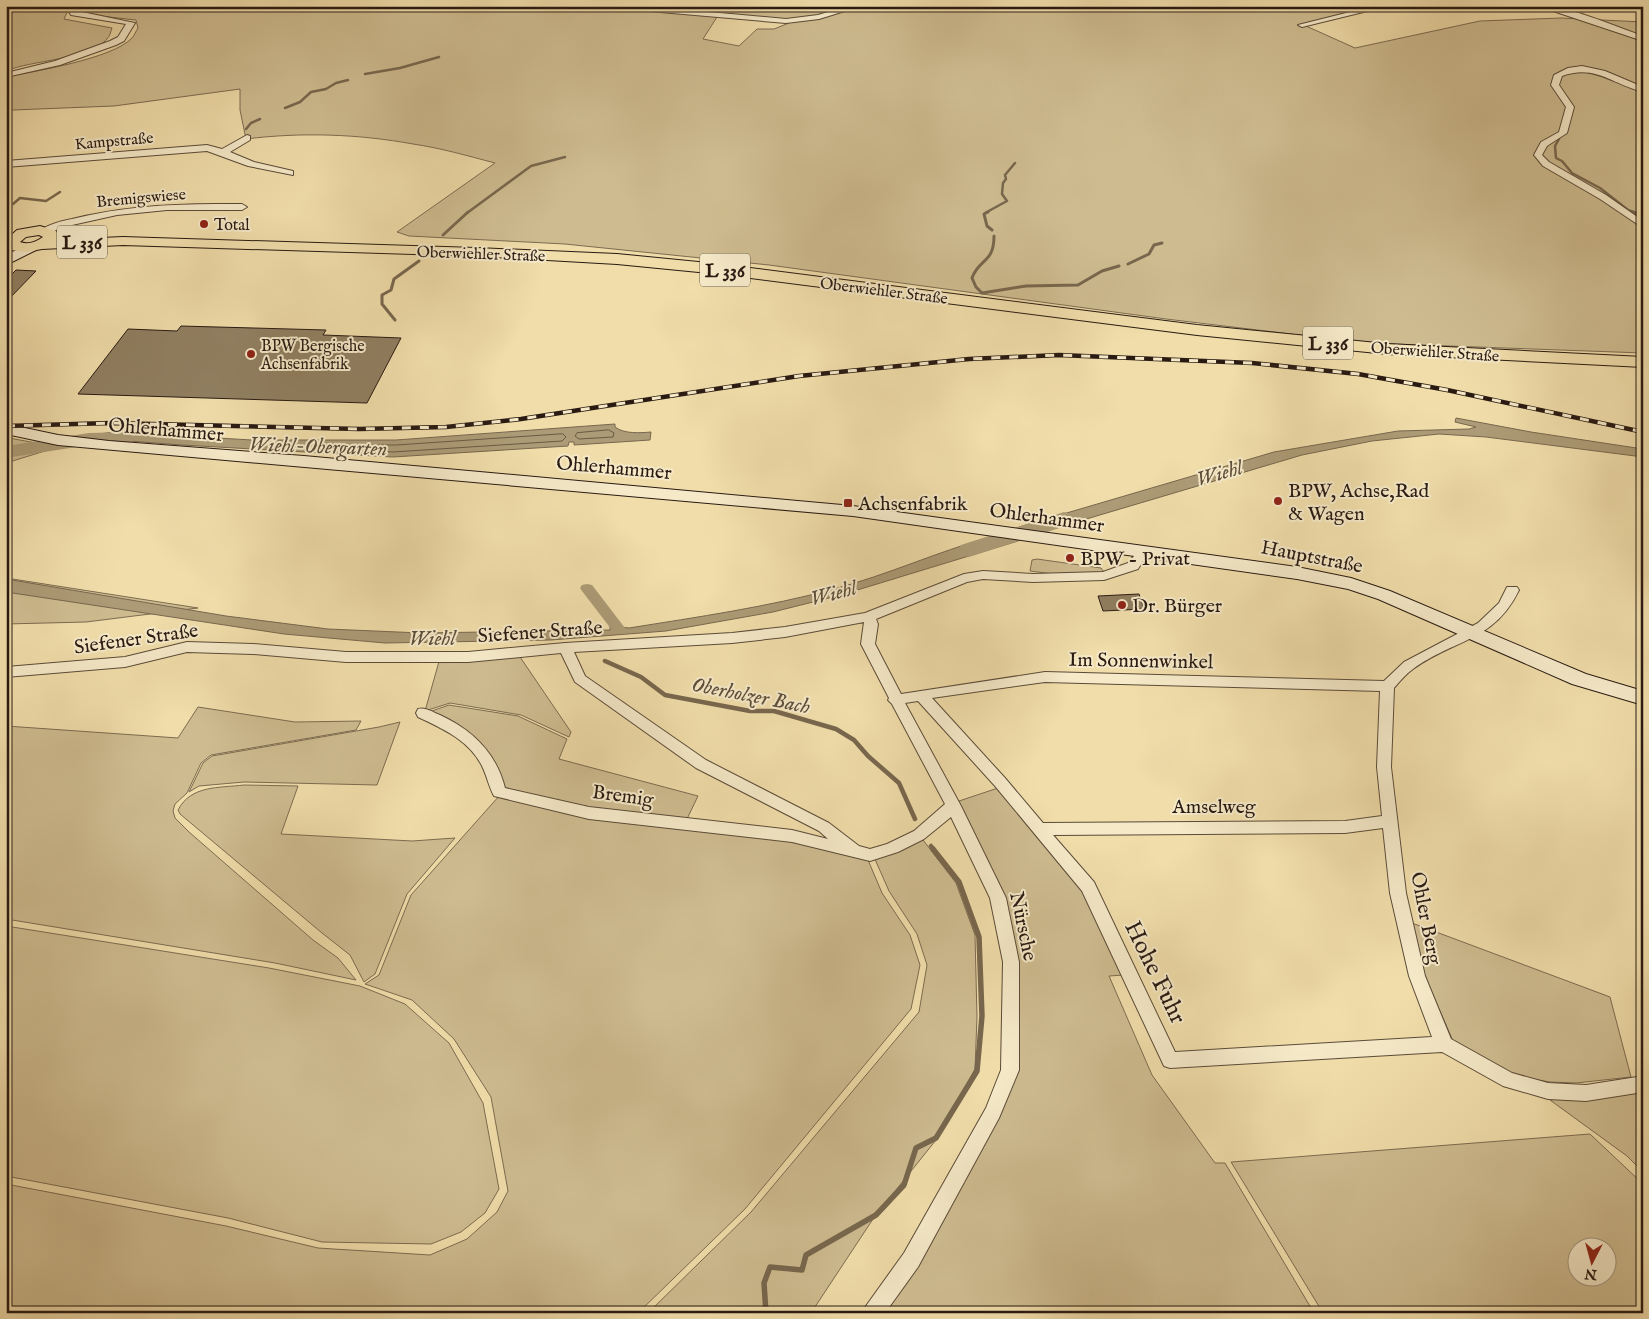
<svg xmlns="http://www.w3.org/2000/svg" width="1649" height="1319" viewBox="0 0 1649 1319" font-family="'IM FELL English',serif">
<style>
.green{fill:#cebc90;stroke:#7c6b51;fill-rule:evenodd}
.water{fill:#ac9b76;stroke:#78674e}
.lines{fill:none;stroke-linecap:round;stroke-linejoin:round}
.shore{stroke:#6a5a44;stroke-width:1}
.stream-far3{stroke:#78674e;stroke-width:2.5}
.stream-far2{stroke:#78674e;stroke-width:3}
.stream-far1{stroke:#78674e;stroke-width:4.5}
.stream{stroke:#78674e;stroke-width:5.5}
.canal{fill:#ac9b76;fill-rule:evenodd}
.river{fill:#ac9b76;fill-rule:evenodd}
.building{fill:#907f61;stroke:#291a12}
.street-casing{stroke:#5b4b38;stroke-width:2}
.secondary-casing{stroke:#291a12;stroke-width:2}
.primary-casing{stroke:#291a12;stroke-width:2}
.street{fill:#f5e9c8;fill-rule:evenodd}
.secondary{fill:#f5e9c8;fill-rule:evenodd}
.primary{fill:#f0ddaa;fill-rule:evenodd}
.rail-casing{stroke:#291a12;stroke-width:4.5}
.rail{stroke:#f5e9c8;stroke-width:3;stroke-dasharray:9;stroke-linecap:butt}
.poi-dot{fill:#8f2418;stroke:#f5e9c8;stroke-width:2}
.labels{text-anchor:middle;stroke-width:4;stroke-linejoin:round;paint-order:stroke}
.far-street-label{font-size:16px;fill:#291a12;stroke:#f5e9c8}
.far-poi-label{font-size:16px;fill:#291a12;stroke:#f5e9c8;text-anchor:start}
.shield{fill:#f5e9c8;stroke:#665849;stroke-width:1}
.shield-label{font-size:19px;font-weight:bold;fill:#291a12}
.street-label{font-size:20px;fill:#291a12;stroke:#f5e9c8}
.poi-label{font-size:20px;fill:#291a12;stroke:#f5e9c8;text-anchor:start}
.water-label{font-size:21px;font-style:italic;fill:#5d4e3a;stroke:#f5e9c8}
.near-street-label{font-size:24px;fill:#291a12;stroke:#f5e9c8}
</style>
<rect width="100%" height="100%" fill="#f0ddaa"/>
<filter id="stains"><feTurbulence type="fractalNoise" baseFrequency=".004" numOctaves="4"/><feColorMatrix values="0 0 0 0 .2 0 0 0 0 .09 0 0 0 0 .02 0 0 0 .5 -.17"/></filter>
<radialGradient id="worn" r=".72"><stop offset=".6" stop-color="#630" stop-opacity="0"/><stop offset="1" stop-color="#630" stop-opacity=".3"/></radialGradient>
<path class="green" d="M6,6H70L64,19L112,28C111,31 110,36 107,39C89,60 31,60 6,71Z
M76,6H285L302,12L327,6H1371L1306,26L1355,48L1480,21L1561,18L1643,22V353L1366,343L1166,319L769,265L565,244L409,236L397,232L495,163C468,156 441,148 413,144C358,134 302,132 246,139L240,110V89L114,106L13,110L6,114V77C35,71 112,59 132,38C134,36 136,31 138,28L136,20L82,14L74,8ZM717,17L789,23L774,29H757L739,46L703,39Z
M9,438L58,447L6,463V439Z
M1037,559L1101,568L1104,572L1054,574L1030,571L1032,560Z
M6,578L198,608L86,622L6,624Z
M518,654L571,732L569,737L521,715L450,703L425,711L440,658Z
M449,705L518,716L567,739L559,759L698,796L686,821L589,811L503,788L482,749L426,713Z
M198,707L295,722L361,721L356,730L211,755L201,763L187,793L175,804L173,811L175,818L189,832L313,940L338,958L356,980L275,963L6,919V726L178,738Z
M400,722L377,785L244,782L199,786L189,792L203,763L212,756L379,727Z
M244,785L298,786L281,834L412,841L455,838L407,894L375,974L364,982L350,955L322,933L180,814L178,810C191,785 219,788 244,785Z
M998,788L1082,885L1124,975L1109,976L1152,1075L1215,1163H1225L1314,1313H877L1013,1071L1015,961L956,802Z
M500,795L791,839L868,860L882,893L910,935L920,965L911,1009L745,1209L638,1313H6V1184L226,1226L318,1248L430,1255L467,1239L497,1212L508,1191L491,1097L454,1039L412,1000L365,984L379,975L411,895Z
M920,836L956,883L975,935L977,1017L975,1069L936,1140L875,1216L811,1313H648L751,1212L919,1012L927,965L917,934L889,891L874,857Z
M1412,923L1610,997L1631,1077L1576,1083L1550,1082L1509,1075L1453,1041L1424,974Z
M6,926L269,968L360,986L405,1004L449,1043L483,1103L499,1189L485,1213L461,1232L431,1244L322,1242L228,1218L6,1176Z
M1637,1089L1643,1096V1172L1627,1156L1550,1100Z
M1590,1134L1643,1184V1313H1323L1231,1162ZM1576,1246H1606V1276H1576Z"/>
<path class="water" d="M1456,418L1531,432L1643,449V457L1486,437L1439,434L1372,441L1302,455L1046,531L1019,527L1274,452L1398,431L1469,429L1476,427L1455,422Z
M615,424V427C624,434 640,433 651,432L650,440L574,445V442H569L568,446L393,457L182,445L77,437L114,432L252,440H396Z
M990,537L1018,541L841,595L773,612L666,631L551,640L385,643L284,634L6,592V579L226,616L328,629L421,633L610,630V626L629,628C698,617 767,607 834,589C887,575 937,552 990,537Z"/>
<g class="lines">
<path class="shore" d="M609,430L614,433L613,437L579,439L575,436L577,433Z
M563,434L566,437L562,441L393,452L335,450L333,447L335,445H396Z"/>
<path class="stream-far3" d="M365,74L400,68L439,57
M285,108L300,102L311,92L326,89L336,83L348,80
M246,129L251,123L260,119
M1559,139L1555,146L1556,158L1562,161L1572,173L1600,188L1628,210L1636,213
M13,204L20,198L46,201L60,192
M467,213L531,166L565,157
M985,213L1007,201L1002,194L1003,183L1006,179L1005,175L1015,163"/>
<path class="stream-far2" d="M988,212L984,214L987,226L992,230
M1633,212L1643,216
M443,235L468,212
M994,236C994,264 979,258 972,278L976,287L982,293L1026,286L1078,285L1102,271L1119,266
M1128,264L1149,254L1154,245L1162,243
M395,320L382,304V295L391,290L394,279L419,261"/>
<path class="stream-far1" d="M605,661L641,677L665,695L750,711H774L836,729L854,740L868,756L899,783L915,819
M931,846L934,850"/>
<path class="stream" d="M766,1313L764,1283L770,1267L802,1270L806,1255L876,1215L904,1185L916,1148L936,1138L977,1071L982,1016L979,937L959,882L933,849"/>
<path class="canal" d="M587,584L592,585L625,628L627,631L625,634H615L582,591L580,588L582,585Z"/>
<path class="river" d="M125,432L132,434L135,438L132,442L89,445L6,458V446L89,433Z
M1064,512L1072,514L1075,519L1072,524L969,557L961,555L958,550L961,545Z"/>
</g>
<path class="building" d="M16,270L36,271L6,302V280Z
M181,326L326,330L323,335L401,338L367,403L78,394L128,329L177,331Z
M1139,594L1144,609L1103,611L1098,596Z"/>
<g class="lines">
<defs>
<path id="street" d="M69,6H76L75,8L77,11L135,23L124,41L116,45L60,65L6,77V73L55,61L110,41L118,37L126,24L71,15L67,8Z
M611,6H642L786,19L818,15L849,6H861L819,19L786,23L614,8Z
M1374,6H1388L1302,27L1298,25Z
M1538,6C1571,6 1611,25 1643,36V41Z
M1582,66L1605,71L1643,87V92C1612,84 1595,64 1562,76L1559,85L1574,107L1567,133L1547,146L1542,155L1549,162L1606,195L1643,221V228L1600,199L1543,166L1534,155L1541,142L1559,132L1566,107L1551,85L1554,75L1568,68Z
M247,135L250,136V140L230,152L254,162L293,171V175L248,166L207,151L6,167V161L207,145L222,149Z
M217,204H242L247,207L242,210H167L117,215L72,225L45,234L40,231C48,224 62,221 72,219C120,207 168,204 217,204Z
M1140,547L1144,548L1146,556L1138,569L1104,580L1033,582L983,579L967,582L876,619L878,624L875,644L901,694L1045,672L1384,681L1404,662L1478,623L1499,603L1507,587H1517L1519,590C1494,642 1454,639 1413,669C1406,674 1400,681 1394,688L1391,767L1406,893L1425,976L1451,1039L1512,1073L1548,1083L1586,1085L1637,1077L1643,1079V1095L1637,1093L1586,1101L1548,1099L1503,1086L1442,1052L1170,1068L1164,1066L1082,891L995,786L918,701L905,703L961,806L1006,898L1019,962V1070L999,1118L918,1267L885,1313H863L866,1306L904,1253L986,1108L1001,1070L1003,962L990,898L951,817L924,839L898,852L870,861L792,842L589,819L494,796C489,787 487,776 482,766C469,740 443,729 418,717L416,713L418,709C426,707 432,712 440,715C472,730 496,752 505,788L589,807L792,830L828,839L819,831L696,768L575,682L561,653L468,662H346L253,654L187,652L125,667L6,677V667L125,657L187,642L253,644L346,652H468L565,643L732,633L785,627L865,613L964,574L983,571L1033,574L1103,572L1128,563L1134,556L1136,548ZM864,622L861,644L889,698L888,700L892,704L945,804L914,831L887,844L870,849L859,846L829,823L706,760L585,676L574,652L732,643L785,637ZM1045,682L1380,691L1377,767L1382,816L1345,821L1043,823L1005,778L932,698ZM1383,828L1390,893L1409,976L1432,1037L1175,1052L1094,882L1053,835L1345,833Z"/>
<path id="secondary" d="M31,243L36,244L38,247L36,250L6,265V255Z
M6,424L58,435L109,441L304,456L853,506L1297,567L1351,578L1390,591L1586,674L1643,691V705L1572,684L1378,599L1348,589L1297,579L853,516L58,445L6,434Z"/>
<path id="primary" d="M40,226L56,231L58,234L57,240L123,237L477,248L617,254L719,264L1197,325L1387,344L1643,357V367L1387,354L1197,335L719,274L617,264L477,256L123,245L42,249L26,252L11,250L6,246L7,239L17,230ZM39,235L43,237C36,242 28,245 20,242L26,237Z"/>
</defs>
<use href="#street" class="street-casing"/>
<use href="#secondary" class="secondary-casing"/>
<use href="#primary" class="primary-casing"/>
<use href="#street" class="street"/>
<use href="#secondary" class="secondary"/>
<use href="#primary" class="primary"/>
<defs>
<path id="rail" d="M6,426L110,423L359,429L446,427L521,419L799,376L969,359L1059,355L1252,363L1358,374L1447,390L1643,432"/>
</defs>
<use href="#rail" class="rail-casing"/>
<use href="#rail" class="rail"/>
</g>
<g class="poi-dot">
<circle cx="204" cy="224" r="5"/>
<circle cx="251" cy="354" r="5"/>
<circle cx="1278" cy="501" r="5"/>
<rect x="843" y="498" width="10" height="10" rx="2.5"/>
<circle cx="1070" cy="558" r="5"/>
<circle cx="1122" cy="605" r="5"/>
</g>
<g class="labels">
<g class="far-street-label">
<text transform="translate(114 140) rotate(-5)" y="6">Kampstraße</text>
<text transform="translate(141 197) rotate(-5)" y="6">Bremigswiese</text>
<text transform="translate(481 253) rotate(2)" y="6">Oberwiehler Straße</text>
<text transform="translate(884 290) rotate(7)" y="6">Oberwiehler Straße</text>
<text transform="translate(1435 351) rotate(4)" y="6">Oberwiehler Straße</text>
</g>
<g class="far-poi-label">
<text x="214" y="230">Total</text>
<text x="261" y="351">BPW Bergische<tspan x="261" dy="18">Achsenfabrik</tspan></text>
</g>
<g class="shield">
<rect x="57" y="225.5" width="50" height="33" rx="4"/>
<rect x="700" y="253.5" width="50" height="33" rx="4"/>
<rect x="1303" y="326.5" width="50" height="33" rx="4"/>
</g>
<g class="shield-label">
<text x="82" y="249">L 336</text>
<text x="725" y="277">L 336</text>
<text x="1328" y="350">L 336</text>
</g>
<g class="street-label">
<text transform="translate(166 429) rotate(5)" y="7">Ohlerhammer</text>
<text transform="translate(614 467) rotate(5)" y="7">Ohlerhammer</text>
<text transform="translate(1047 517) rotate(8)" y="7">Ohlerhammer</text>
<text transform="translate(1312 556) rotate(11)" y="7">Hauptstraße</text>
<text transform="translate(540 631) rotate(-4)" y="7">Siefener Straße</text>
<text transform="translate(136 638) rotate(-8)" y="7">Siefener Straße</text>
<text transform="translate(1141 660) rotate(1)" y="7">Im Sonnenwinkel</text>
<text transform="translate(623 795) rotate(8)" y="7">Bremig</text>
<text x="1214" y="813">Amselweg</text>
<text transform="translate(1427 918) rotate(79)" y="7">Ohler Berg</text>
<text transform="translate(1024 926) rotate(78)" y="7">Nürsche</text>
</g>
<g class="poi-label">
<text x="1288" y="497">BPW, Achse,Rad<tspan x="1288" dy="23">&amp; Wagen</tspan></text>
<text x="858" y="510">Achsenfabrik</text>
<text x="1080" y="565">BPW - Privat</text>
<text x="1132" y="612">Dr. Bürger</text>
</g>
<g class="water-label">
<text transform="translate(318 446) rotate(2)" y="7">Wiehl-Obergarten</text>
<text transform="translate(1219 473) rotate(-16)" y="7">Wiehl</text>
<text transform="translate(833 593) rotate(-15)" y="7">Wiehl</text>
<text x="432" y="645">Wiehl</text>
<text transform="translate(751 695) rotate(11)" y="7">Oberholzer Bach</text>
</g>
<g class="near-street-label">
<text transform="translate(1156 972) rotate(64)" y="8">Hohe Fuhr</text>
</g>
</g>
<rect width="1649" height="1319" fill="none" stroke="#f0ddaa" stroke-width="25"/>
<rect x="8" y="8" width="1634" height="1304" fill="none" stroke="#291a12" stroke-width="2.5"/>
<rect x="12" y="12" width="1624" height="1294" fill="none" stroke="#291a12"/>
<g transform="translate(1592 1262) rotate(186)"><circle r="24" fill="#f5e9c8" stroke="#a3967f"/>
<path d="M0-4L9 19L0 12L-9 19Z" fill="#8f2418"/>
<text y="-8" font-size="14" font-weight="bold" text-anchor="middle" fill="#291a12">N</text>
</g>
<rect width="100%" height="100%" filter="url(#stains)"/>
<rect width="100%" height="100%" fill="url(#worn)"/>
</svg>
